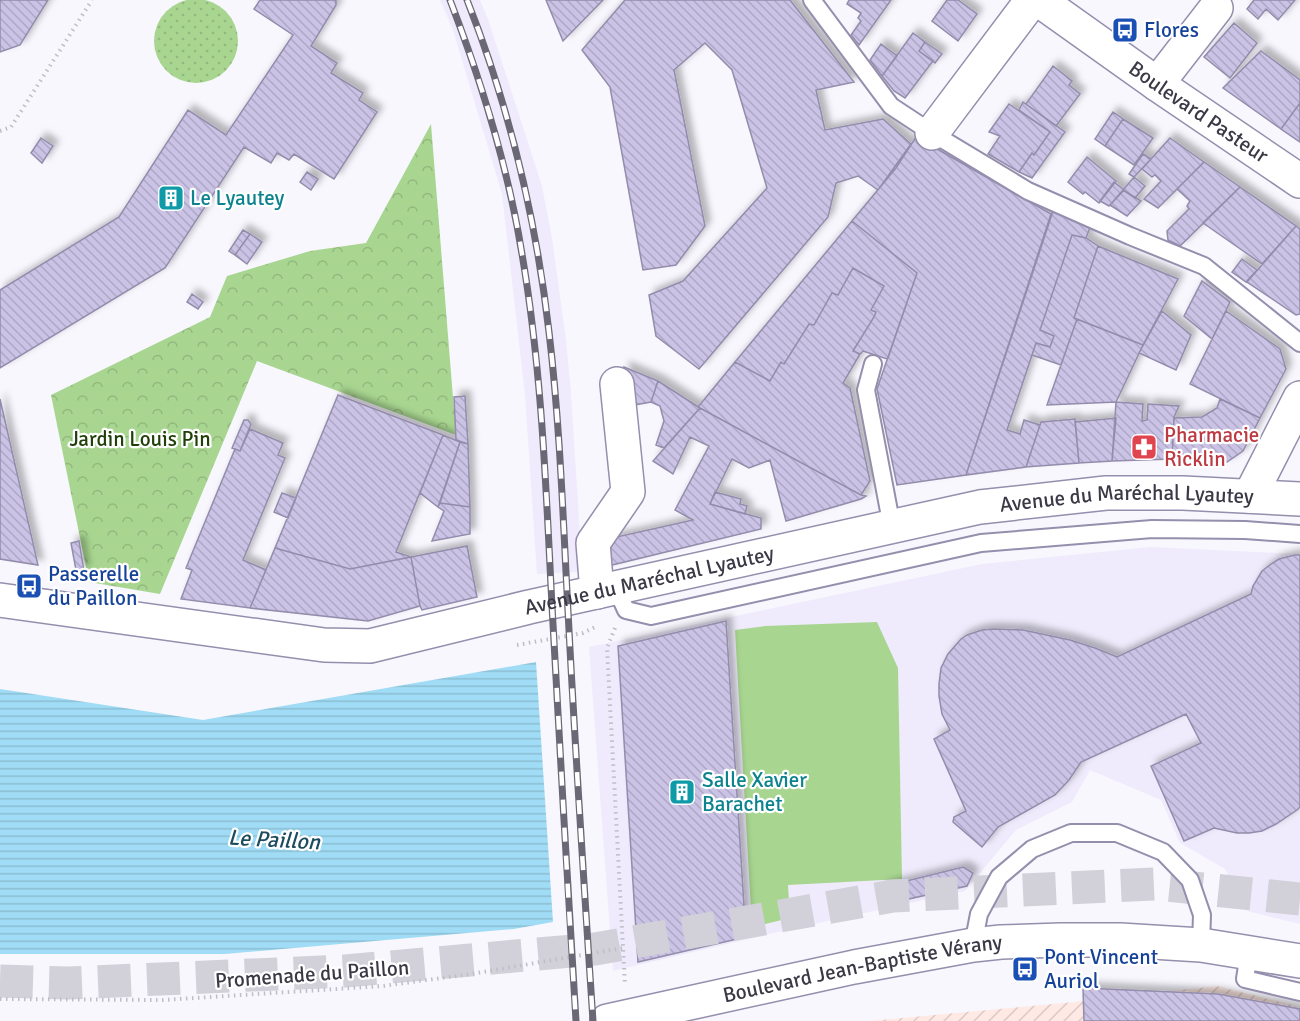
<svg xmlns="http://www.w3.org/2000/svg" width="1300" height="1021" viewBox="0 0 1300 1021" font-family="Signika,sans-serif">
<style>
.built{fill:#efebfc}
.industrial{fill:url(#industrial-furrows)}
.grass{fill:#a8d690}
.park{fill:url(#park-crowns)}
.garden{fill:url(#garden-dots)}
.water{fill:url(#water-rules)}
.building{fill:url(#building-back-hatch);stroke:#938cab;stroke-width:1.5;filter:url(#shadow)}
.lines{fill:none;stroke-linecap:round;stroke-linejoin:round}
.primary-tunnel{stroke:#d2d1d9;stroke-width:33;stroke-dasharray:33 16;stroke-linecap:butt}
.lane-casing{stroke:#958ead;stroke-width:20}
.street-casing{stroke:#958ead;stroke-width:36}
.secondary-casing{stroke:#958ead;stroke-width:36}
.primary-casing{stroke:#958ead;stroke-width:36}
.path{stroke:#bfbec7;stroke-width:4;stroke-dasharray:1.5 4.5;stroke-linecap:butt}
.lane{stroke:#fff;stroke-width:16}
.street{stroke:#fff;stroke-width:33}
.secondary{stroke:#fff;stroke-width:33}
.primary{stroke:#fff;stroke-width:33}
.rail-casing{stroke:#6a6874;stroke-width:7}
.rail{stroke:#fff;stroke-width:4.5;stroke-dasharray:14;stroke-linecap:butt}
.labels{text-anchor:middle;stroke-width:4.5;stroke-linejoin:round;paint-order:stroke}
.transit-label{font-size:21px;fill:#164399;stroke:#fff;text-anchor:start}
.street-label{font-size:21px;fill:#3c3947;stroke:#fff}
.culture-label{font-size:21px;fill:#0d838f;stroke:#fff;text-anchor:start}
.health-label{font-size:21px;fill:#be3a42;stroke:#fff;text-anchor:start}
.park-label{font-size:21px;fill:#204009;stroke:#fff}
.water-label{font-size:22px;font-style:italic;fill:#1d4c5e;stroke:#fff}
</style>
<defs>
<pattern id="industrial-furrows" width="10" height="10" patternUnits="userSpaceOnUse" patternTransform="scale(1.5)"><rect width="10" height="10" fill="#fee9e4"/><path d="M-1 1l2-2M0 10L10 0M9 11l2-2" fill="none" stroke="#dbc9c5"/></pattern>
<pattern id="park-crowns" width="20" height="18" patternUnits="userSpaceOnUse" patternTransform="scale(1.5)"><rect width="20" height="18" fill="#a8d690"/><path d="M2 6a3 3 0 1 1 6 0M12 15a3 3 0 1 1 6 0" fill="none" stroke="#92b87e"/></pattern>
<pattern id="garden-dots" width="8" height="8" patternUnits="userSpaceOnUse" patternTransform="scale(1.5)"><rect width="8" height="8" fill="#a8d690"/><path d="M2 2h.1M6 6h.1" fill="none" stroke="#92b87e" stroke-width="1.8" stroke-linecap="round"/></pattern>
<pattern id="water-rules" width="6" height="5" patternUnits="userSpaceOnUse" patternTransform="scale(1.5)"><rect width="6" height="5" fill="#a0dcf5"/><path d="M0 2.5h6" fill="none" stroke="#8bbed3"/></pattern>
<pattern id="building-back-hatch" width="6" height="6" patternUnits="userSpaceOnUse" patternTransform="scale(1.5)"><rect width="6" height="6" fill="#cac3e5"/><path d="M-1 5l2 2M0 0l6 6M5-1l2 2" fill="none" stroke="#aea8c6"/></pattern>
<filter id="shadow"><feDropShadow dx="5.5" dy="-5.5" stdDeviation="3" flood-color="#0004"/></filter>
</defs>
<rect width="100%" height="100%" fill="#f8f7fe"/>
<path class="built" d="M440,0H480L488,19L542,186L552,238L566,340L571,393L580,535L579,572L537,574L525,395L502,194L453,30Z
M1151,547L1300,554V924L1247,911L1225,869L1180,843L1161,800L1090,770L1072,802L1016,830L965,891L742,940L613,971L589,647L982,564Z"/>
<path class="industrial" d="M1217,986L1300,1007V1021H869L1074,1002Z"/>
<path class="grass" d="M877,622L898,668L902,879L788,885L790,918L752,927L735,630L765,626Z"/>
<path class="park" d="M431,124L456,435L257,361L160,594L89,582L51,395L210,317L227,276L310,251L366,243Z"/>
<path class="garden" d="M154 41a42 42 0 1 1 84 0a42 42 0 1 1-84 0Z"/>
<path class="water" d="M536,662L553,922L514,929L225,954H0V689L203,720Z"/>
<path class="building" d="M0,0H48L20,45L0,52Z
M260,0H336V5L311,46L337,63L331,73L363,93L359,100L377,112L334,179L294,154L289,160L277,153L271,163L244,147L165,268L0,368V290L119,217L188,110L226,135L293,35L254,9Z
M546,0H603L563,41Z
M625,0H790L854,82L816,90L825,130L883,119L911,144L878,190L858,176L836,183L828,217L699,369L656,336L649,295L683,281L767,188L732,70L705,43L674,70L705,226L676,265L643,270L610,87L582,50Z
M849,0H891L859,45L851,35L861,21L858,18L861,13L847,4Z
M947,0H958L977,14L958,41L932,21Z
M1254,0H1295L1278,20L1266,9L1258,19L1247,9Z
M1234,23L1257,43L1230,78L1204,57Z
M913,33L925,42L919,51L933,61L905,98L894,91L882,76Z
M925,42L942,54L935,63L919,51Z
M881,44L897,56L882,76L870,60Z
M1261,51L1300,80V103L1281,129L1223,88Z
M1053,66L1072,81L1069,85L1080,94L1056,126L1026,104Z
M1023,102L1065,132L1032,178L1019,172L1032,153L1034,155L1050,132L1019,110Z
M1300,103V142L1281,129Z
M1009,104L1050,132L1034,155L1032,153L1019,172L988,154L1000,136L989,132Z
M1113,112L1123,119L1105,146L1095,139Z
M1123,119L1153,138L1134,165L1105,146Z
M916,137L1051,214L966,475L897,485L877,389L917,273L852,221L896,168Z
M41,138L53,146L42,163L31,153Z
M1170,138L1204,162L1158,208L1144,199L1161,181L1155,175L1152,177L1142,169Z
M1143,154L1151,159L1134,177L1129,174Z
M1087,157L1116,181L1099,203L1085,192L1083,194L1068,182Z
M1204,162L1240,187L1180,246L1168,240L1167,231L1189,209L1187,206L1190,201L1177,189Z
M307,172L318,179L311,190L300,182Z
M1134,177L1145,186L1135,198L1123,190Z
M1114,182L1124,190L1109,206L1100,201Z
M1240,187L1296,226L1262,264L1203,223Z
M1123,190L1141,201L1127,216L1110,205Z
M1054,208L1091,225L1086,238L1072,235L1040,330L1054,336L1050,347L1036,343L1007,430L1020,434L1024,420L1040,425L1026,467L966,475Z
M852,221L917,273L888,358L887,359L863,351L860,354L853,351L874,317L876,312L871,310L884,286L853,268L838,295L832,293L814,325L809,324L784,364L781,362L770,381L735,362Z
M1296,226L1300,229V314L1296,315L1247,282Z
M243,230L250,234L235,255L229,251Z
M250,234L262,242L247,264L235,255Z
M1072,235L1086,238L1098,246L1074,318L1077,319L1061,365L1032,355L1036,343L1050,347L1054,336L1040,330Z
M1098,246L1178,279L1143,345L1074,318Z
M1242,259L1257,270L1246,282L1232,272Z
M853,268L884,286L871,310L876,312L874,317L853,351L860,354L843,383L850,388L870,481L861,495L698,407L735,362L770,381L781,362L784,364L809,324L814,325L832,293L838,295Z
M1202,281L1230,302L1212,339L1184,316Z
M192,294L203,302L198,309L187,302Z
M1162,311L1191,335L1176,370L1139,353Z
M1226,311L1280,349L1286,369L1260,418L1190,384Z
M1077,319L1143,345L1116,402L1047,405Z
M624,367L658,381L651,402L628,406Z
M658,381L700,408L664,448L656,445L664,421L660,406L651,402Z
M338,395L443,435L396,552L411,557L350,569L275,548Z
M465,396L468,444L456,440L454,397Z
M0,399L38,565L0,559Z
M1220,399L1260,418L1243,451L1227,462L1172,459L1174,418L1202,417L1217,408Z
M1116,402L1143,404L1142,421L1147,420L1148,404L1179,406L1174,417L1172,459L1112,461Z
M700,408L861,495L866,496L861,499L786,521L770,460L749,468L732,459L710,504L761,518V529L608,566L603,540L693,520L675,510L709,446L690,437L673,474L653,461Z
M1116,418L1112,461L1079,463L1075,422Z
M1075,419L1079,463L1026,467L1041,422Z
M244,420H248L251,424L240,451L232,448Z
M250,429L283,443L278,455L285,458L243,560L266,570L250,608L181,599L192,570L186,568L235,449L240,451Z
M443,435L460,442L438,507L420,493Z
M460,442L468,444L470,507L440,503Z
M715,492L741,499L740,504L747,506L745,514L710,504Z
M282,493L296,498L288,518L274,512Z
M440,503L470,507V534L432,541L444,511L438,507Z
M79,541L84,571L76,570L71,543Z
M467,546L477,597L422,610L420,606L411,557Z
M275,548L350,569L411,557L420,606L368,621L250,608Z
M1295,555H1300V807L1297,810L1276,824L1262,831L1249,833H1237L1214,828L1184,841L1151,766L1201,743L1186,714L1081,762L1069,780L1055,795L998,827L982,847L953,822L954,817L966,811L934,739L950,730L942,714L939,696V684L941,668L948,654L961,639L967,635L982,630L993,629L1023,630L1070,640L1095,648L1117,657L1251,594L1253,586L1262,571L1271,564L1279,559Z
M726,621L746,937L638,962L618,646Z
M963,867L973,873L967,886L886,904L882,887Z
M1083,988L1218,994L1300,1009V1021H1084Z"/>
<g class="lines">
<path class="primary-tunnel" d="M0,981L68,983L345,971L595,949L893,896L1156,884L1300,899"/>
<defs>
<path id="lane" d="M812,0L891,106L932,133L1028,191L1130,236L1204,266L1300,343
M873,364L866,390L892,527
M616,588L626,610L651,616L981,543L1152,529L1245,530L1300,534
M973,945L979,914L999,877L1032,849L1071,833H1117L1163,852L1190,880L1202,915L1201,945
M1249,952L1245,979L1300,992"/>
<path id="street" d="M1157,84L1216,8
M932,133L1032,0
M1250,496L1300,398
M597,592L593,543L628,492L617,384"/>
<g id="secondary">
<path id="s1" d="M1039,0L1157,84L1300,181"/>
<path id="s2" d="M0,600L324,645L370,646L529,607L980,507L1106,493H1183L1300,499"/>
</g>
<g id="primary">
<path id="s3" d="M607,1021L854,967L973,945L1001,942L1061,940H1120L1201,945L1300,961"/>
</g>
</defs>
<use href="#lane" class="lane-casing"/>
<use href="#street" class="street-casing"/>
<use href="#secondary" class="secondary-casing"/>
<use href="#primary" class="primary-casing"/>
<path class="path" d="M0,131L11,127L92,0
M615,628L607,648L625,985
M517,645L583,633L597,626
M0,999L163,1000L383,986L471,974L623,948"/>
<use href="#lane" class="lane"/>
<use href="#street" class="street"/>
<use href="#secondary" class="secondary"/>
<use href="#primary" class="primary"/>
<defs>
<path id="rail" d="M450,0C482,83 508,167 522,254C542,371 546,489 552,606C560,744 567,883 576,1021
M467,0C509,106 536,219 549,332C560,425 563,518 568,611C575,748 584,885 593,1021"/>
</defs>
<use href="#rail" class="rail-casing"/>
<use href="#rail" class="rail"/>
</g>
<defs>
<symbol id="bus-square" viewBox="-11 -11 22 22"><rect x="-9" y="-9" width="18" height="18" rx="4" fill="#1a4fb4" stroke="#fff"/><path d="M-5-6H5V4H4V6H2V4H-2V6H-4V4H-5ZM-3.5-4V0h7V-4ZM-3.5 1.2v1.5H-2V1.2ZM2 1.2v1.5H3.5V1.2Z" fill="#fff"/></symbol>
<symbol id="building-square" viewBox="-11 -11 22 22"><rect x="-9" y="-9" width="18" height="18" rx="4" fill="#0f9aa8" stroke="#fff"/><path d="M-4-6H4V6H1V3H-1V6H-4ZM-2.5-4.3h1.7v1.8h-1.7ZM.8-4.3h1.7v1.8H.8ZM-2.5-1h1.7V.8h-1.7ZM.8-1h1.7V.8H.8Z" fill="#fff"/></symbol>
<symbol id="pharmacy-square" viewBox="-11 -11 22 22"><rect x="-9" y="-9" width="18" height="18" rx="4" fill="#e0444e" stroke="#fff"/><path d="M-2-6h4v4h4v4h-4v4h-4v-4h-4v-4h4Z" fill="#fff"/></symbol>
</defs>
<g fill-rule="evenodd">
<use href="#bus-square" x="1110" y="15" width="30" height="30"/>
<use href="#building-square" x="156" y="183" width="30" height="30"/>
<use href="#pharmacy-square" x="1129" y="432" width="30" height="30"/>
<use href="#bus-square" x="14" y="571" width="30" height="30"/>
<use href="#building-square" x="667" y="777" width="30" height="30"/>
<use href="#bus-square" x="1010" y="954" width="30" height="30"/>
</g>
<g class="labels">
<g class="transit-label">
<text x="1144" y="37">Flores</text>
<text x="48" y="581">Passerelle<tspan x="48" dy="24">du Paillon</tspan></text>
<text x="1044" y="964">Pont Vincent<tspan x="1044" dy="24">Auriol</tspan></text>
</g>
<g class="street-label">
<text dy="7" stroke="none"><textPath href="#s1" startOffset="195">Boulevard Pasteur</textPath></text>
<text dy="7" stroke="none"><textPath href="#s2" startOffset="1146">Avenue du Maréchal Lyautey</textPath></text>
<text dy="7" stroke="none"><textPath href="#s2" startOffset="660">Avenue du Maréchal Lyautey</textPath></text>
<text dy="7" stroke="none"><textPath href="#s3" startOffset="261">Boulevard Jean-Baptiste Vérany</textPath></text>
<text transform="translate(312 974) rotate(-4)" y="7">Promenade du Paillon</text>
</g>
<g class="culture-label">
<text x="190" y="205">Le Lyautey</text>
<text x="702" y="787">Salle Xavier<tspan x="702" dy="24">Barachet</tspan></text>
</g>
<g class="health-label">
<text x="1164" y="442">Pharmacie<tspan x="1164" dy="24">Ricklin</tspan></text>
</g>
<g class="park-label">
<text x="140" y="446">Jardin Louis Pin</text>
</g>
<g class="water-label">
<text transform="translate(274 839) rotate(3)" y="8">Le Paillon</text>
</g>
</g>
</svg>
